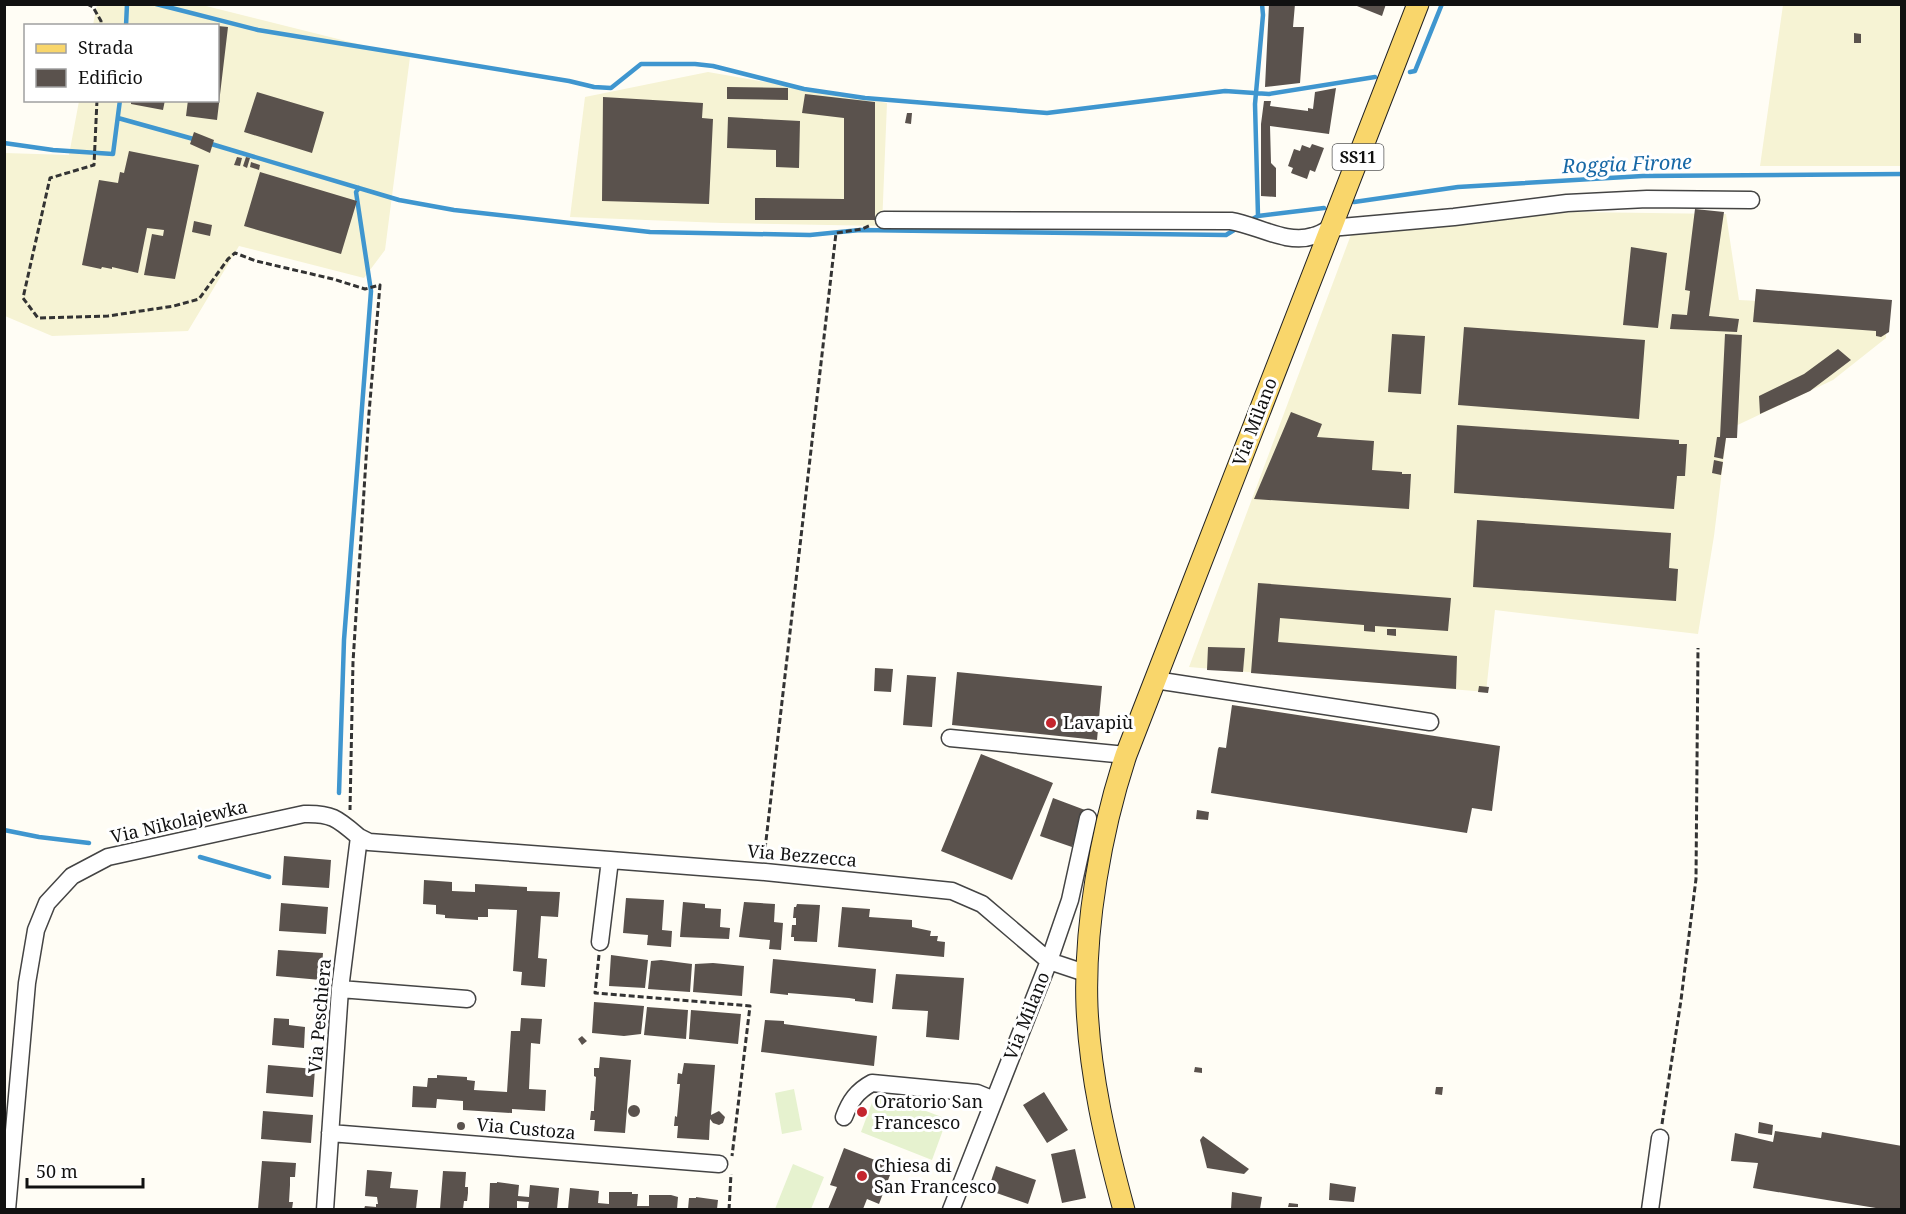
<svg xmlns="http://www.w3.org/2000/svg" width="1906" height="1214" viewBox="0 0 1906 1214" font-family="'Noto Serif',serif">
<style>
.farmland{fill:#f6f3d4}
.pitch{fill:#e6f2cf}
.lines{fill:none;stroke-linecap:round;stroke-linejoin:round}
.stream{stroke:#3f96cf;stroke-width:4.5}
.building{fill:#5a524d}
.minor-casing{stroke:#444;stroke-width:19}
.major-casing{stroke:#222;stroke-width:23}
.path{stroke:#333;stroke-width:3;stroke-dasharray:6 3;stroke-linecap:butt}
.minor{stroke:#fff;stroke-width:16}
.major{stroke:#f9d66b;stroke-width:21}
.poi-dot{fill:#c4262e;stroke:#fff;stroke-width:2}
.labels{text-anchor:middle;stroke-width:6;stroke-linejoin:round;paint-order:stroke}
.shield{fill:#fff;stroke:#585858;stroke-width:1.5}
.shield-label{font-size:16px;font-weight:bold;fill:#111}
.street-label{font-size:18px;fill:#111;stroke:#fff}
.poi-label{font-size:18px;fill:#111;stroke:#fff;text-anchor:start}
.water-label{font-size:20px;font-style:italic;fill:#1768a6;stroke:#fff}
</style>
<rect width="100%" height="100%" fill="#fffdf5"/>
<path class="farmland" d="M97,5H202L410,57L385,250L364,278L239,246L188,331L52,336L5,316V153L69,155L79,101L218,100V26L93,25Z
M1783,5H1901V166H1760Z
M708,72L887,103L882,226L722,223L570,217L585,97Z
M1574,212L1726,214L1739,300L1886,307V338L1833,380L1727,430L1714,536L1698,634L1495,610L1486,692L1189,667L1352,232Z"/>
<path class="pitch" d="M794,1089L802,1130L782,1134L775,1093Z
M876,1092L947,1119L932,1160L861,1132Z
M793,1164L824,1177L811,1209H775Z"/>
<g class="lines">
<path class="stream" d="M156,4L258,30L569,81L594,87L611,88L641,64H695L713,66L804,89L865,98L1047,113L1225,91L1269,94L1375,77
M126,26L127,4
M1410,72L1415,71L1442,4
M118,118L197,140
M4,143L53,150L113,154L120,100
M208,143L399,200L454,210L650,232L810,235L860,230L1226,235L1239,227
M1354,202L1458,187L1643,176L1902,174
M1258,216L1255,104L1263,15L1262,4
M1249,221L1258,216L1324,208
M339,793L344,640L371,291L356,192L359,188
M4,830L39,837L89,843
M200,857L269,877"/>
</g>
<path class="building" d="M1269,4H1295L1293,27H1304L1300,83L1265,87Z
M1352,4H1386L1382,16Z
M218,26L228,27L217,120L186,116L188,100H218Z
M1854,33L1861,34V43H1854Z
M727,87L788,88V100L727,99Z
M1336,88L1329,134L1270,126L1271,163L1276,168V197L1261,196V124L1264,101H1271L1270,106L1308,111V108L1313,109L1315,92Z
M257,92L324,112L312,153L244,132Z
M805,94L875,102V220H755V198L844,199V118L802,113Z
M603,97L703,103L702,118L713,119L709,204L602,201Z
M131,100H165L163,110L131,104Z
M907,113H912L911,124L905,123Z
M728,117L800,121L799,168L776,167V150L727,148Z
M194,132L214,140L210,153L190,144Z
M1312,144L1324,148L1315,172L1310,170L1307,179L1291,173L1293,168L1288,166L1294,149L1300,151L1302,145L1310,148Z
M129,151L199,165L175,279L144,275L152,234L163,236L164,230L147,228L138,273L112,267V269L102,267L101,269L82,265L99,180L118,183L120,172L124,173Z
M237,157L242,158L240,166L234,165Z
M246,157L250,158L247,168L243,166Z
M251,162L260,165L259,170L250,167Z
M260,172L357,201L341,254L244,226Z
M1695,209L1724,212L1709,316L1739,319L1737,332L1670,329L1672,314L1687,315L1690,291L1685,290Z
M194,221L212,225L210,236L192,232Z
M1631,247L1667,253L1658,328L1623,325Z
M1756,289L1892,300L1889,332L1881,337L1876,336V331L1753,322Z
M1464,327L1645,340L1639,419L1458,405Z
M1392,334L1425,336L1421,394L1388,392Z
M1725,334L1742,335L1737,438H1726L1723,459L1714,457L1717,437H1720Z
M1838,349L1851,360L1810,391L1760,414L1759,396L1804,374Z
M1291,412L1322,424L1317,437L1374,441L1372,470L1402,472V474H1411L1409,509L1254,499Z
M1457,425L1679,440V444H1687L1685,476H1677L1674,509L1454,493Z
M1714,460L1723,462L1721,475L1712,473Z
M1477,520L1671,533L1669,568L1678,569L1676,601L1473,587Z
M1258,583L1451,598L1448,631L1375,626V632L1364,631V625L1280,618L1278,642L1457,656L1456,689L1251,673Z
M1387,629H1396V636L1387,635Z
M1208,647L1245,648L1243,672L1207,670Z
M875,668L893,669L891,692L874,691Z
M957,672L1102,686L1097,740L952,725Z
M907,675L936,677L932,727L903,725Z
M1479,686L1489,687L1488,693L1478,692Z
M1232,705L1500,746L1492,811L1472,808L1467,833L1211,793L1218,749L1219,747L1226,748Z
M981,754L1053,783L1012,880L941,851Z
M1053,798L1085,810L1072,847L1040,836Z
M1197,810L1209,812L1208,820L1196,819Z
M284,856L331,860L329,888L282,885Z
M424,880L452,882V891L475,892V884L527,887V891L560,892L558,917L541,916L538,958L547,959L545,987L521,985L522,972L513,971L517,910L488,909V917H478V920L445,918V915L436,914V905L423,904Z
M626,898L664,900L662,930L672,931L671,947L647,945L648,935L623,933Z
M683,902L705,904V908L721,909L720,927L730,928L729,939L680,937Z
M744,902L775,904L774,922L783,923L781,950L769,949L770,940L739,937Z
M281,903L328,907L326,934L279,931Z
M797,904L820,905L817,942L794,941V937H791L792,925H796V918H793L794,907H796Z
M842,907L870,909L869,917L912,920V927L931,931L930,936H938L937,941L945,942L944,957L838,947Z
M278,950L323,953L321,980L276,976Z
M611,955L648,960L645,988L609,986Z
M773,959L876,969L873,1003L855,1001V999L849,998L788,993V995L770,993Z
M661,960L692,964L690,992L648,989L651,961Z
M713,963L744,966L742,996L693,992L695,964Z
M896,974L964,978L959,1040L926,1037L928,1011L892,1009Z
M594,1002L644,1006L641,1034L624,1036L592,1033Z
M647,1007L688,1010L686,1039L644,1035Z
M691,1010L741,1014L738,1044L689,1039Z
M274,1018L289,1019V1025L305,1027L304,1048L272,1045Z
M521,1018L542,1019L540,1044L531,1043L529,1089L546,1090L545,1111L512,1109V1113L463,1110V1101L437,1099L436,1108L412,1107L413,1086L427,1087L428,1078H437V1075L467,1077V1080L475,1081L474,1090L507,1092L511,1031H520Z
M765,1020L784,1021V1024L877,1036L874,1066L761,1052Z
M582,1036L587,1041L582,1045L578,1039Z
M600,1057L631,1060L625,1133L594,1131L595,1120H590L591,1111H594V1108L596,1077L594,1076V1068H599Z
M684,1063L715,1065L711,1115L719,1111L725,1117L723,1123L719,1125L713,1123L710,1119L709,1140L677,1138L678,1126H674L675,1116L677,1117L680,1084H677L678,1073L682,1074Z
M268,1065L315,1069L313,1097L266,1093Z
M1195,1067L1202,1068V1073L1194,1072Z
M1436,1087H1443L1442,1095L1435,1094Z
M1044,1092L1068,1130L1047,1143L1023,1105Z
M628 1111a6 6 0 1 1 12 0a6 6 0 1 1-12 0Z
M263,1111L313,1115L311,1143L261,1139Z
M1759,1122L1773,1125L1772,1135L1758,1133Z
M457 1126a4 4 0 1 1 8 0a4 4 0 1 1-8 0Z
M1775,1131L1821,1138L1822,1132L1902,1146V1209H1882L1753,1188L1758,1163L1731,1161L1735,1133L1773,1142Z
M1203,1136L1249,1169L1244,1174L1207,1168L1200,1140Z
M844,1148L893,1167L879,1204L867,1199L863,1209H828L837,1187L830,1185Z
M1075,1149L1086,1198L1062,1203L1051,1154Z
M262,1161L296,1163L295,1177H290V1185L289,1202H293L292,1209H258Z
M996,1166L1036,1180L1028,1204L988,1190Z
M367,1170L392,1172L390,1188L418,1190L416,1209H364L365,1206L376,1207V1204H378L377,1197L365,1196Z
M443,1171L466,1172L465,1187H468V1193L467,1201H464L463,1209H440Z
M497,1182L519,1185L518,1196L529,1197L530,1185L559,1188L557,1209H528L529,1202L517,1201V1209L489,1208L490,1183H497Z
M1330,1183L1356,1187L1354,1202L1329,1200Z
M570,1188L599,1191L598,1203L609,1204V1192H632V1194H638L637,1206H649V1195H671L678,1197L677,1209L597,1208V1209H568Z
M1232,1192L1262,1197L1260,1209H1231Z
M696,1197L718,1200L717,1209H688L689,1198H696Z
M1289,1203L1298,1204V1207H1288Z"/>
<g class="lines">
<defs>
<path id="minor" d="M884,220L1231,221C1256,225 1288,245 1313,236C1319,235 1325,231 1330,228L1454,217L1567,203L1647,199L1751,200
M1155,680L1430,722
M950,738L1126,755
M359,837L369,842L610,860
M600,942L610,860L765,872L952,891L982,904L1049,961L1088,974
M340,989L467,999
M844,1117C850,1101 857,1091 872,1083L977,1093L994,1100
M330,1133L719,1164
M7,1210L27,983L36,930L47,903L72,876L108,857L304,814C332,813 338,819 359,837L340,989L325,1210
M951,1210L1049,961L1070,900L1088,818
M1650,1210L1660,1138"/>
<path id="major" d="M1124,1210C1106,1144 1090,1076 1087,1007C1084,928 1101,830 1126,755L1418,4"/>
</defs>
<use href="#minor" class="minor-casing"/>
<use href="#major" class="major-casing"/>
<path class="path" d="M87,4L93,7L101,21V26
M97,100L94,165L50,178L23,298L38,318L108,316L174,306L199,299L228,259L235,253L256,261L333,279L365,289L380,285L369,413L353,662L350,810
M764,858L836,233L862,229L871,225
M599,955L595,993L750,1006L732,1156
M1662,1124L1681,1000L1696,879L1698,648
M729,1210L731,1174"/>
<use href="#minor" class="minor"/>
<use href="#major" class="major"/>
</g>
<g class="poi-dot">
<circle cx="1051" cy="723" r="6"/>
<circle cx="862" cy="1112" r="6"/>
<circle cx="862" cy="1176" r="6"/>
</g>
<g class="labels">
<rect class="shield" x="1332.5" y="144" width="51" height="26" rx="4.5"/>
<g class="shield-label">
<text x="1358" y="163">SS11</text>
</g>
<g class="street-label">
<text transform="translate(1255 422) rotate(-69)" y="6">Via Milano</text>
<text transform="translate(179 822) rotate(-13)" y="6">Via Nikolajewka</text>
<text transform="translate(802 856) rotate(5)" y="6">Via Bezzecca</text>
<text transform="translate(320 1016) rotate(-85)" y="6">Via Peschiera</text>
<text transform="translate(1027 1016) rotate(-68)" y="6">Via Milano</text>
<text transform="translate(526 1129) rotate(5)" y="6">Via Custoza</text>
</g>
<g class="poi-label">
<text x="1063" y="729">Lavapiù</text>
<text x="874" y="1108">Oratorio San<tspan x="874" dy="21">Francesco</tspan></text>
<text x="874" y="1172">Chiesa di<tspan x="874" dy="21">San Francesco</tspan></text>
</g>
<g class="water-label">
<text transform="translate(1627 164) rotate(-2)" y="7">Roggia Firone</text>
</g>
</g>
<rect width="1906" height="1214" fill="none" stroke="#111111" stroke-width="12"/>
<rect x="24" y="24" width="195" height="78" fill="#ffffff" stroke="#a0a0a0" stroke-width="1.5"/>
<rect x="36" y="44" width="30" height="9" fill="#f9d66b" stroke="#a0a0a0" stroke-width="1.5"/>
<text x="78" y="54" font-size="18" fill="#111111">Strada</text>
<rect x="36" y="69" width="30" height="18" fill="#5a524d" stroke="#a0a0a0" stroke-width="1.5"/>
<text x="78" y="84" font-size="18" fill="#111111">Edificio</text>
<path d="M27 1178v9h116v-9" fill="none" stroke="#111111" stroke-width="3"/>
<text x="36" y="1178" font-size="18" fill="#111111" stroke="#ffffff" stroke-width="4.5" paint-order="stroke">50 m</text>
</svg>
